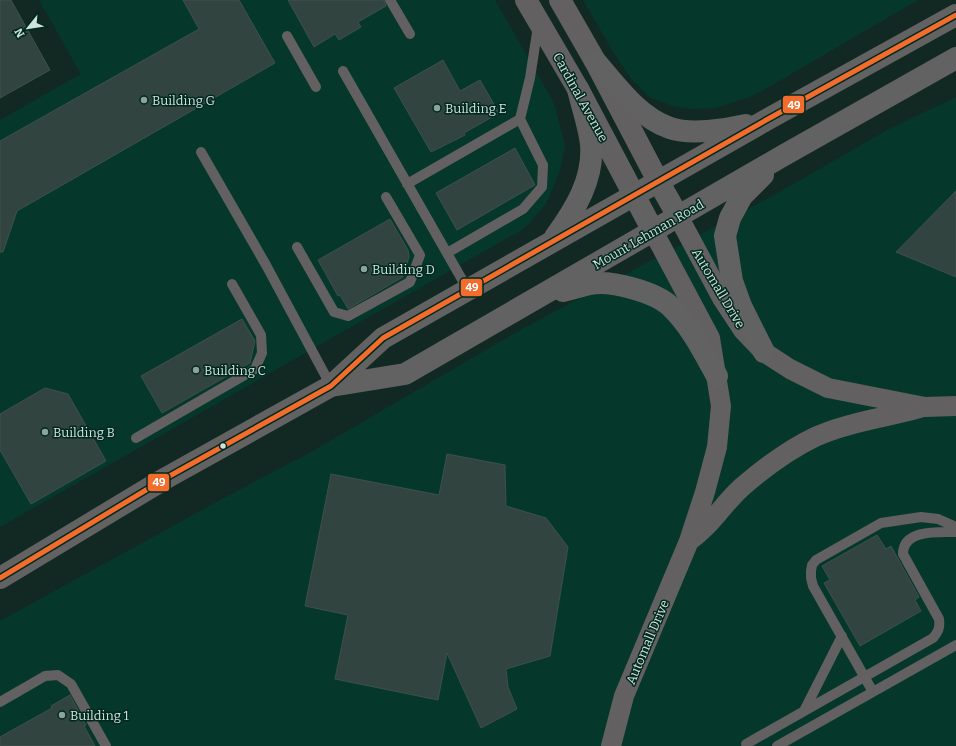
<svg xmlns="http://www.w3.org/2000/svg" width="956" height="746" viewBox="0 0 956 746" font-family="Bitter,serif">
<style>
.built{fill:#05382b}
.building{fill:#32443f;stroke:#3e504b}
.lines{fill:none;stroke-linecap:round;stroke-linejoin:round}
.service{stroke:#626060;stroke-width:10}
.minor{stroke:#626060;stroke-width:20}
.tertiary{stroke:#626060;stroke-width:22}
.secondary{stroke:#626262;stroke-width:22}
.bus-1-casing{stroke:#00281e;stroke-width:8}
.bus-1{stroke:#f36c2b;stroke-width:5}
.poi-dot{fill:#8ca29b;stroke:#00281e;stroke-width:1.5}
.bus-dot{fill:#cee3db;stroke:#00281e;stroke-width:1.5}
.labels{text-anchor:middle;stroke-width:3;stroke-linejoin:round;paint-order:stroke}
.street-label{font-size:13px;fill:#cee3db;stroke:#00281e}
.poi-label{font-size:13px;fill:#cee3db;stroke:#00281e;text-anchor:start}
.line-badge{stroke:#00281e;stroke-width:1.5}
.badge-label{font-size:11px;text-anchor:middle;font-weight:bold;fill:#fff}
</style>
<rect width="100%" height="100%" fill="#122923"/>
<path class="built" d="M39,0H495L554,103L565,146L560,170L546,204L525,228L0,527V120L81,74Z
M583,0H918L755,95L716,108L692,109L673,106L649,97L630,77L612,50Z
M956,97V746H0V621L222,499L311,452L522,329L776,194L889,129Z"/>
<path class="building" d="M0,0H11L50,70L0,98Z
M183,0H239L275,63L17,211L3,252H0V141L199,29Z
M288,0H384L386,6L358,22L361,27L339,40L335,34L314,47Z
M443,60L460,91L480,80L499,113L464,133L465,135L431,152L394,88Z
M515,148L535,185L457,230L436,193Z
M956,191V277L896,252Z
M390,219L408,250L409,257L403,277L348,309L340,295L338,296L318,260Z
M242,319L255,341L250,363L162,413L141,376Z
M45,388L68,394L106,461L31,504L0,450V414Z
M447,454L505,465L506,506L546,518L568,547L550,656L506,669L508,687L517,709L481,728L447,653L438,700L335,679L348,615L305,606L331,474L439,495Z
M877,535L886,549L891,546L919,597L915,600L921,611L860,646L824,583L830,580L822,566Z
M70,695L86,725L84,726L95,746H0V737L52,708L51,706Z"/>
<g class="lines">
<path class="service" d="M390,0L410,34
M287,36L316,87
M343,71L468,290
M520,119L530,78L538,26
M201,152L266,265L331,386
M407,184L520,119L543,165L542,187L523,209L447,253
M297,247L334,312L348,316L410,282L420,255L386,197
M136,438L255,369L262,353L261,335L232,284
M873,692L813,586L811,578V571L812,565L816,560L881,523L921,517L938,519L956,527
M0,702L45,676L58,675L71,684L106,746
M804,711L842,636
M746,744L933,638C939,631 940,627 939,619L903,554C903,529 939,532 956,532
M777,746L956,645"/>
<path class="minor" d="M678,216L722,298L743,330L764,352L790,369L828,388L925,407L956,406
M689,541C712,525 722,505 742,487C764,468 788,450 815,437C848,422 885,418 920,408
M611,746L624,696L689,541L705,492L717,447L721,406L710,338L653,231"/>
<path class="tertiary" d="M526,0L578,89L634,195
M560,0L595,61L658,181"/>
<path class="secondary" d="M595,61C616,85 638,117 670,128C690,135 725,130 746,125
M763,175L742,196L730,218L725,236L732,281L741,306L764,352
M658,181L678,216
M634,195L653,231
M555,237C575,210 594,179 591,144C589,126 582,107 578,89
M563,291C572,289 581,286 590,284C611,280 656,292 671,307C691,326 704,353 717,376
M331,386L405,374L786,154L956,58
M0,578L166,478L331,386L383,338L768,119L956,15"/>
<defs>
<path id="bus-1" d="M0,578L166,478L331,386L383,338L768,119L956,15"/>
</defs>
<use href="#bus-1" class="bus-1-casing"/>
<use href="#bus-1" class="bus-1"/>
</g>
<g class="poi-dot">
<circle cx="144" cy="100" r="4"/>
<circle cx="437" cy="108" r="4"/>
<circle cx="364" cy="269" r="4"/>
<circle cx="196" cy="370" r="4"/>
<circle cx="45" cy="432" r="4"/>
<circle cx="62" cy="715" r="4"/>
</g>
<circle class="bus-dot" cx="223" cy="446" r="3.5"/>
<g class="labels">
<g class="street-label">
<text transform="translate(581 97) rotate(61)" y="5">Cardinal Avenue</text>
<text transform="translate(648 234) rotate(-30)" y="5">Mount Lehman Road</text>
<text transform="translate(719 288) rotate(59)" y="5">Automall Drive</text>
<text transform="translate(647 642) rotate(-67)" y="5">Automall Drive</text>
</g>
<g class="poi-label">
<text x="152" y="105">Building G</text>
<text x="445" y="113">Building E</text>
<text x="372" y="274">Building D</text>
<text x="204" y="375">Building C</text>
<text x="53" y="437">Building B</text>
<text x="70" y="720">Building 1</text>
</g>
</g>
<g class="line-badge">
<rect x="782" y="95" width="23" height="19" rx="4" fill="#f36c2b"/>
<rect x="460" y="278" width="23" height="19" rx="4" fill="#f36c2b"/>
<rect x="147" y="473" width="23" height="19" rx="4" fill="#f36c2b"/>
</g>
<g class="badge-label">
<text x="794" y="109">49</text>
<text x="472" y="291">49</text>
<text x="159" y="486">49</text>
</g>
<g transform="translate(28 28) rotate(240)" stroke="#00281e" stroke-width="3" paint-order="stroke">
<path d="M0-3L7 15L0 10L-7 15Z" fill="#cee3db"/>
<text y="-6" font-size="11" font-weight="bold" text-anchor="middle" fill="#cee3db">N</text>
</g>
</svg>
